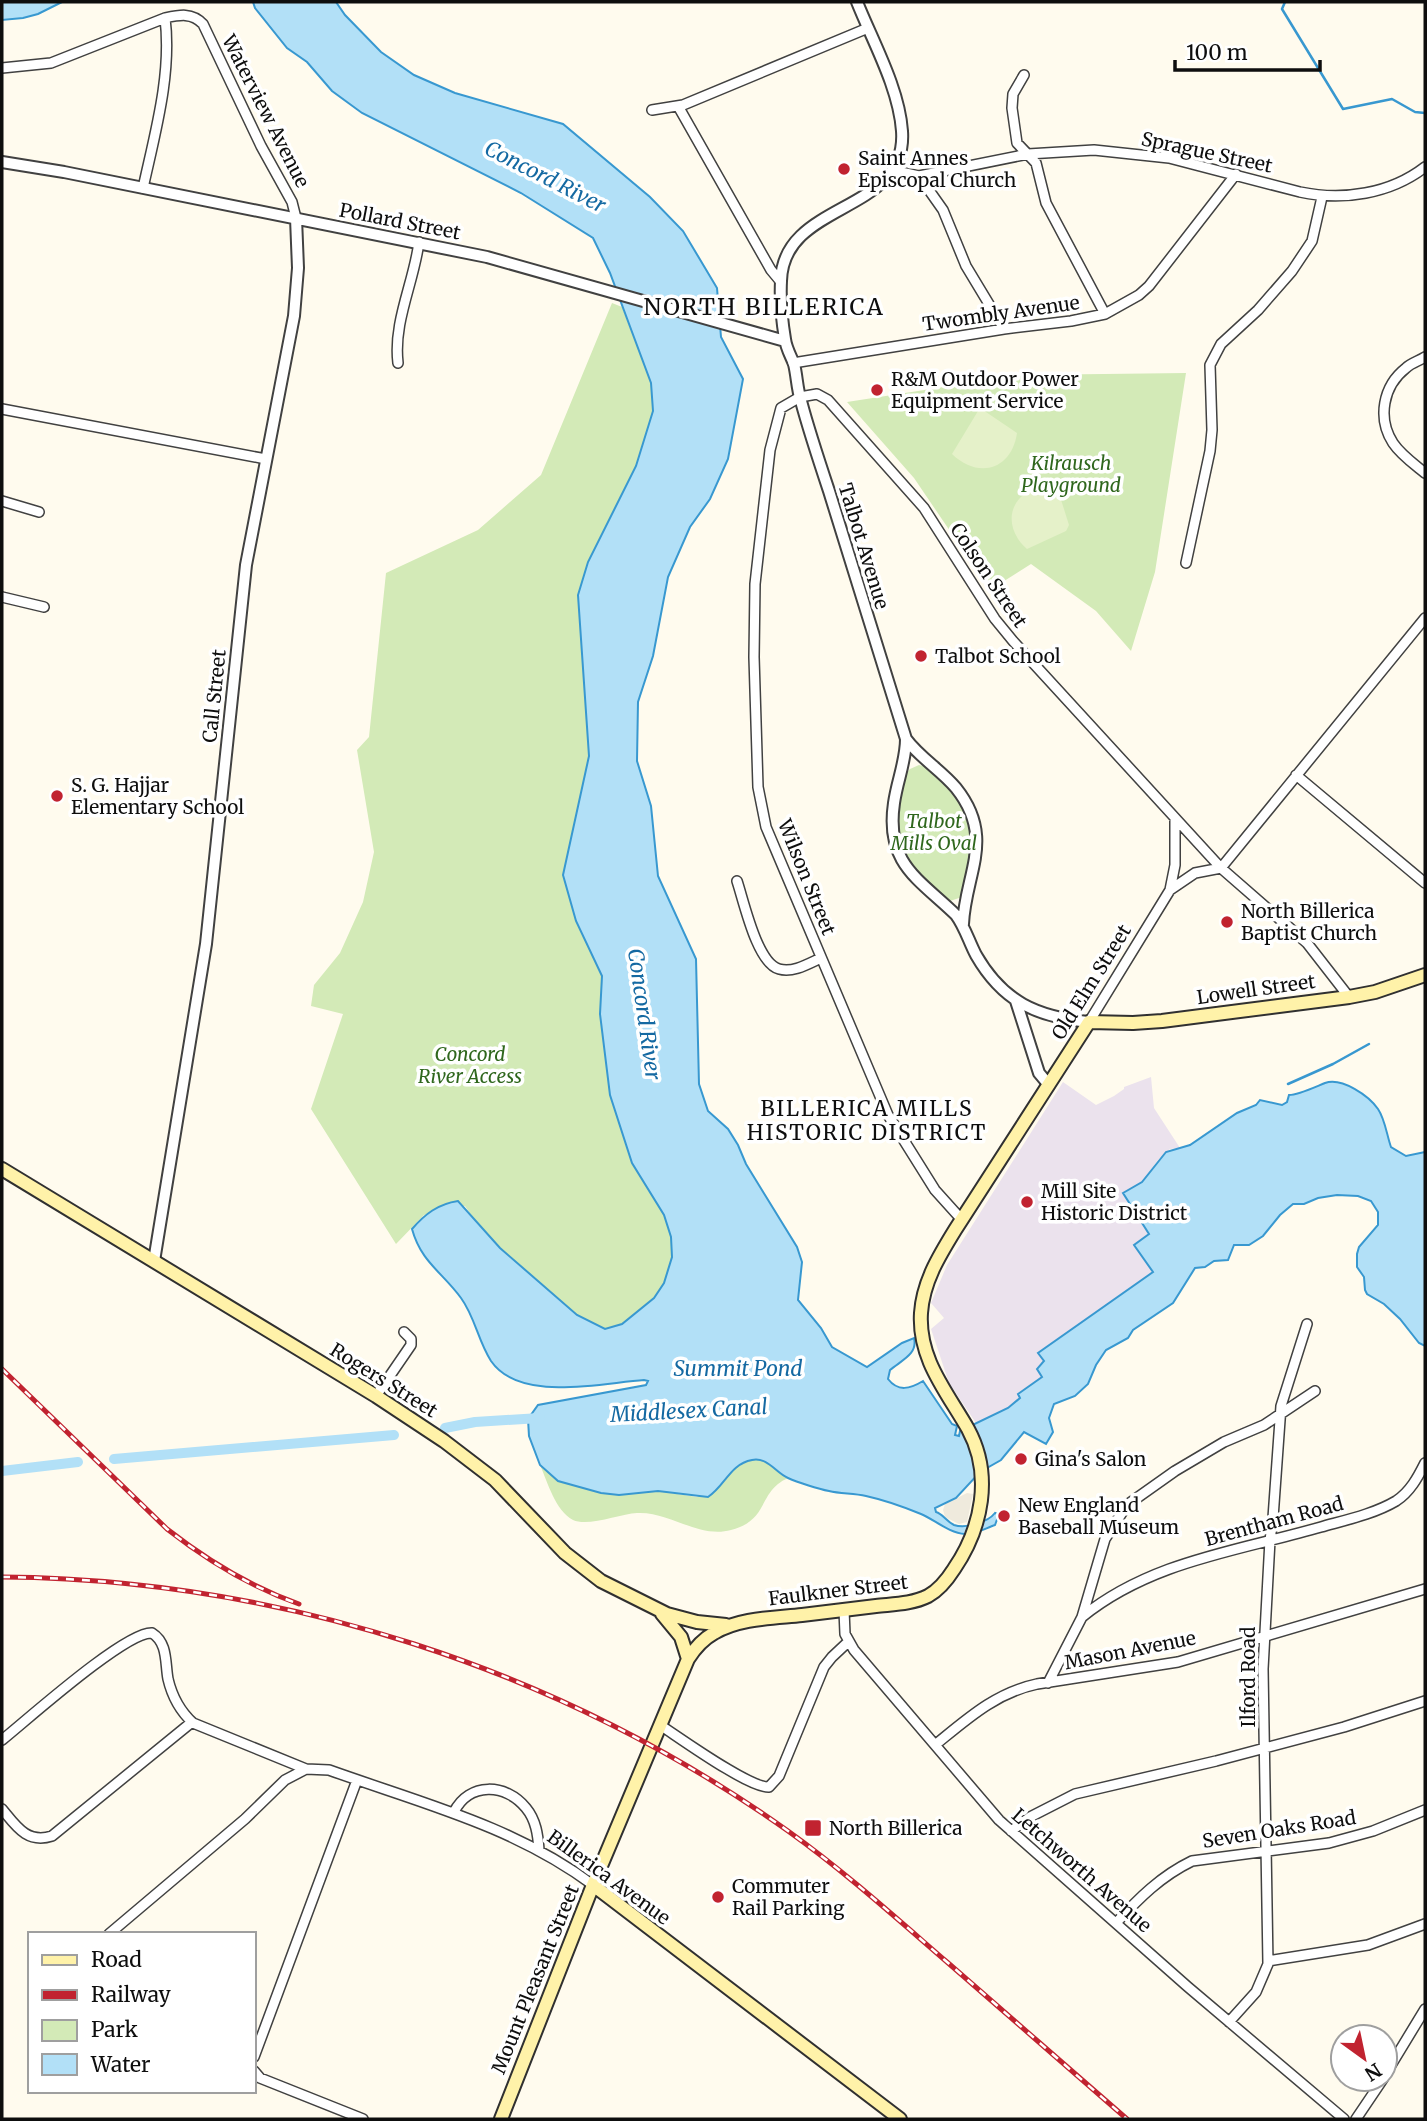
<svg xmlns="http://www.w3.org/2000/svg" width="1427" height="2121" viewBox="0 0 1427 2121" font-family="Merriweather,serif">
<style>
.industrial{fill:#ebe2ed}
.green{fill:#d3eab7}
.pitch{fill:#e5f1c9}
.plaza{fill:#efeadd}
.water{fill:#b2e0f7;stroke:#3898d0;stroke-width:2}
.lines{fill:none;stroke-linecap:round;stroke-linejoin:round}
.stream{stroke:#3898d0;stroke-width:2.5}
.canal{stroke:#b2e0f7;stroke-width:10}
.minor-casing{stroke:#414141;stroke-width:12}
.tertiary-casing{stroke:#414141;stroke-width:14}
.secondary-casing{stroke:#303030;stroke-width:16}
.minor{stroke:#fff;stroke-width:9}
.tertiary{stroke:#fff;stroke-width:10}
.secondary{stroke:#fff2a9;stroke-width:12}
.rail-casing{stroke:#c12330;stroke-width:5}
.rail{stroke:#fff;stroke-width:2.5;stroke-dasharray:8;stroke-linecap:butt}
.poi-dot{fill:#c12330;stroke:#fff;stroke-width:2.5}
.labels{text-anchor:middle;stroke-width:7;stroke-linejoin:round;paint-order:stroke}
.street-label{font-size:19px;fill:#0e0e0e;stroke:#fff}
.poi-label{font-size:19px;fill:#0e0e0e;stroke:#fff;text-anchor:start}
.park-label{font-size:19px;font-style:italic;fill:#2f671d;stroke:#fff}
.water-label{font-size:21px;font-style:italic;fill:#1469a2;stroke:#fff}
.neighbourhood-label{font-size:21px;letter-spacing:2px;fill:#0e0e0e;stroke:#fff}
.quarter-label{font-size:23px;letter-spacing:2px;fill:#0e0e0e;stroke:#fff}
</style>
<rect width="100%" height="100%" fill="#fffbee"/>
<path class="industrial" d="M1151,1077L1154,1108L1180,1148L1170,1149L1158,1160L1142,1182L1131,1189L1138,1218L1150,1234L1153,1272L1038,1353L1044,1361L1042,1377L1018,1393L1020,1397L1008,1408L976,1423L949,1383L931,1329L944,1318L931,1303L947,1265L1063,1082L1096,1105L1114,1096L1124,1089V1087Z"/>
<path class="green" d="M612,303L622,307L651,383L653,411L636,466L588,562L578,595L589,757L563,875L576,921L602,976L600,1014L632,1163L664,1214L671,1237L672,1257L664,1283L654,1298L622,1324L605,1329L577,1315L500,1248L480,1228L465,1206L424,1215L396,1244L311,1109L343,1014L311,1006L314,985L340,953L363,902L374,852L357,750L369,737L386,573L478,530L541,475Z
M1186,373L1155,572L1131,651L1096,611L1031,564L990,590L914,478L847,402L1021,375Z
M919,765L935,769L955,787L975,832L962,897L950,901L939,900L917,880L893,830L904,776L910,769Z
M754,1459L768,1462L788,1478C757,1492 770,1520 731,1530C699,1539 669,1511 637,1513C620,1514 588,1527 573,1520C555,1510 548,1483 540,1465L558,1481L601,1493L619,1495L658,1491L697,1497L725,1481L728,1473L742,1464Z"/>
<path class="pitch" d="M983,410L1017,433C1012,469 979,480 952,454L978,411Z
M1046,485L1057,487L1069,525L1066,531L1027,549C1000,525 1010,491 1046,485Z"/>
<path class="plaza" d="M967,1493L973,1494L967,1522L959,1524L945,1517L943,1510L945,1504Z"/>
<path class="water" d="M2,2H62L38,14L23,18L2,20Z
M253,2H336L345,15L381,52L414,75L455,93L563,124L650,197L683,231L717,288L721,337L743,379L728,459L710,499L690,527L668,577L653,656L638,702L637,761L651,806L658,876L696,959L699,1084L708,1111L728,1129L738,1145L746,1164L797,1247L802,1262L798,1300L821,1328L832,1347L867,1367L902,1343L914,1338C918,1354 902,1360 890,1370L888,1379C898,1392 910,1389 923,1381L952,1424L957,1426L955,1435L959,1436L960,1431L1008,1408L1020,1398L1018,1394L1042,1377L1037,1369L1044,1361L1038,1353L1153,1272L1134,1245L1149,1234L1123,1193L1142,1182L1166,1152L1190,1145L1237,1113L1256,1105L1260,1100L1282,1105L1287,1102L1289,1095C1298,1095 1315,1087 1325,1083C1342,1077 1369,1096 1378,1109C1385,1119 1387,1136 1391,1147L1406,1156L1425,1152V1346L1419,1343L1400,1319L1384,1304L1367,1294L1365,1290L1364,1277L1357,1267V1254L1359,1247L1378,1225V1212L1371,1201L1358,1196L1337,1195L1318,1198L1304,1204H1293L1280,1215L1263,1236L1249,1245H1234L1228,1260L1214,1261L1205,1267L1195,1268L1173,1303L1133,1330L1128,1338L1106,1350L1096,1365L1088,1384L1075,1396L1054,1404L1049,1418L1053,1432L1046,1444L1024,1432L1001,1460L980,1472L956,1498L935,1508L936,1512C943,1514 946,1521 954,1525C966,1529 988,1522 995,1513L999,1514L995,1525C986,1528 974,1535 965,1534C949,1533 935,1520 921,1514C904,1507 884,1500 866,1496C853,1493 841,1494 829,1491C818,1489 797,1482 788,1478C775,1472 768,1457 752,1460C730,1464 725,1486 708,1497L658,1491L619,1495L601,1493L558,1481L540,1465L529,1436L528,1419L538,1405L646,1385L648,1381L644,1380C600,1383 520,1403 491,1361C478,1341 475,1317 461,1298C442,1272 421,1262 412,1229C425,1214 438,1204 458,1201L500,1248L577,1315L605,1329L622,1324L654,1298L664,1283L672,1257L671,1237L664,1215L632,1163L610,1095L600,1014L602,976L576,921L563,875L589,756L578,595L588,562L636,466L653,411L651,383L610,273L593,238L521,193L362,113L332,91L307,62L287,48L255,8Z"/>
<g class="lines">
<path class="stream" d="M1285,2L1282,9L1343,109L1392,99L1415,112L1425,113
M1288,1084L1333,1064L1369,1044"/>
<path class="canal" d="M445,1428L475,1422L540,1418
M114,1459L394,1435
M2,1471L78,1462"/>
<defs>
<path id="minor" d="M2,68L51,63L165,18C179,15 192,12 203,24L261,146L292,202L296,218
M1024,75L1013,94L1012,108L1017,143L1036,163L1046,203L1105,314
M678,106L771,270L781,282
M652,110L683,105L868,28
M892,170L919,176L1028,154L1094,150L1169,158L1300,192C1343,201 1390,194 1425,167
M919,176L943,210L966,266L1004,329
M143,188C155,133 172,74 165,18
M1425,357C1419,361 1411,363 1406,368C1383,386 1377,418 1393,443C1401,455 1414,464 1425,473
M398,363C393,322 414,282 419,242
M793,363L1004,329L1071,321L1105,314L1139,295L1149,286L1236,174
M2,409L266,459
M2,501L39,512
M1186,563L1210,451L1212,430L1210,365L1221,344L1258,310L1292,271L1312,241L1322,197
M2,597L44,607
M1296,775L1425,883
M737,881C744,902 757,963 779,969C793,973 808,964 821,958
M1170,890L1175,865V819
M1089,1022L1170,890L1195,873L1221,868L1425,618
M962,1220L935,1190L888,1115L766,827L758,787L754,657L755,584L770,450L781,408L800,397L817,394L828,400L924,508L995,619L1013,641L1221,868L1307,943L1349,997
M376,1396L411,1345V1339L404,1332
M844,1610L845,1634L854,1650L999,1820L1188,1987L1344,2119
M1082,1617C1151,1561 1238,1551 1321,1527C1346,1520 1374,1514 1396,1501C1410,1492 1418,1477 1425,1463
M1048,1683L1082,1617L1105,1539L1127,1505L1175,1471L1224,1442L1264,1425L1315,1391
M660,1725C680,1738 749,1788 769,1787L779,1776L824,1667L832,1657L848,1642
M2,1740C27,1720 126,1631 152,1633C168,1643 165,1663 168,1679C172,1696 181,1712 193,1723L306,1769L329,1770C421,1803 514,1826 593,1885
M935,1745C967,1719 995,1693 1037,1684L1178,1662L1425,1589
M2,1809C16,1826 27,1844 52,1836L192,1722
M454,1812C469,1782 506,1783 526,1808C536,1820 538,1835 539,1850
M1011,1831L1030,1817L1075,1794L1216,1761L1344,1727L1425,1701
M1116,1923C1139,1898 1161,1876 1192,1861L1329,1843L1373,1831L1425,1810
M109,1934L245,1819L285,1780L306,1769
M1268,1961L1368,1945L1425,1924
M1229,2022L1256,1992L1268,1964L1263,1669L1270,1540L1273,1518L1281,1406L1307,1324
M254,2057L357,1780
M254,2071L260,2078L363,2119
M1385,2075L1425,2009
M1356,2119L1383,2079"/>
<path id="tertiary" d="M857,2C873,42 899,88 902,131C908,215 783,200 781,281C780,300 782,321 785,339C786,348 791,356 794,364C797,376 797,389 801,401C809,431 819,461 829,491C855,574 880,656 906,739C920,758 941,770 956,788C996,838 965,874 963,924
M2,162L64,172L487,257L785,341
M906,739C906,761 897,781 894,803C885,864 919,879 956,915C965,927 969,942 976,955C1003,1002 1037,1017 1089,1022
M1016,1001L1039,1073L1049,1085
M154,1261L206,944L246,565L294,316L298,268L296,218"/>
<path id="secondary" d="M2,1169L376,1396L444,1441L495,1480L565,1553L601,1581L667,1614L697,1622L726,1625
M662,1614L681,1637L688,1659
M593,1885L900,2119
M501,2119L593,1885L688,1659C695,1648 703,1639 714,1633C739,1618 774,1618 802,1615C827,1612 851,1609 876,1606C893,1604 912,1604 928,1596C939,1590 947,1580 954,1569C982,1528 993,1475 968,1429C947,1392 918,1359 921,1313C923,1282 939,1256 955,1230L1089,1022L1133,1023L1162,1021L1349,997L1375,992L1425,975"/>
</defs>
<use href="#minor" class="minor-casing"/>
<use href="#tertiary" class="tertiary-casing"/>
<use href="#secondary" class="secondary-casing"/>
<use href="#minor" class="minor"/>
<use href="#tertiary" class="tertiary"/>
<use href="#secondary" class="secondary"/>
<defs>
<path id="rail" d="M2,1369L167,1529C208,1561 251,1587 299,1604
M2,1577C281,1579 560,1669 788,1831C844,1871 895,1917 947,1962C1007,2014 1067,2067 1127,2119"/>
</defs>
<use href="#rail" class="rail-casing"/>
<use href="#rail" class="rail"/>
</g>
<g class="poi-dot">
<circle cx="844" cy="169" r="7"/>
<circle cx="877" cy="390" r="7"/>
<circle cx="921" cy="656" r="7"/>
<circle cx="57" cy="796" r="7"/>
<circle cx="1227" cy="922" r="7"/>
<circle cx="1027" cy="1202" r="7"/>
<circle cx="1021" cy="1459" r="7"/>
<circle cx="1004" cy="1516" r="7"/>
<rect x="804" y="1819" width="18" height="18" rx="3.5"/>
<circle cx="718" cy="1897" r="7"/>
</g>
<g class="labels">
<g class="street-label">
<text transform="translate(266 111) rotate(63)" y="7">Waterview Avenue</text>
<text transform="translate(1207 152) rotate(12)" y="7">Sprague Street</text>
<text transform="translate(400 221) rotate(11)" y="7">Pollard Street</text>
<text transform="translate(1001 313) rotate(-8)" y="7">Twombly Avenue</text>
<text transform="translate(864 546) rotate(73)" y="7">Talbot Avenue</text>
<text transform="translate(989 575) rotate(56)" y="7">Colson Street</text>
<text transform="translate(214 696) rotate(-84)" y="7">Call Street</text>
<text transform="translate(807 877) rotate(68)" y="7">Wilson Street</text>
<text transform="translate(1091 982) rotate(-58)" y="7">Old Elm Street</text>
<text transform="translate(1256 989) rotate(-8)" y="7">Lowell Street</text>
<text transform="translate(384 1380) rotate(32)" y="7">Rogers Street</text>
<text transform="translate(1274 1521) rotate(-15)" y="7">Brentham Road</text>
<text transform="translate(838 1590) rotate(-7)" y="7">Faulkner Street</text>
<text transform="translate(1130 1650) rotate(-11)" y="7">Mason Avenue</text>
<text transform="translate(1248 1677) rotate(-90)" y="7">Ilford Road</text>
<text transform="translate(1279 1829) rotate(-9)" y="7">Seven Oaks Road</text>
<text transform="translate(1082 1870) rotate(41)" y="7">Letchworth Avenue</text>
<text transform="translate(609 1877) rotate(36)" y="7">Billerica Avenue</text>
<text transform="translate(535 1979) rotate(-68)" y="7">Mount Pleasant Street</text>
</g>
<g class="poi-label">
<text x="858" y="165">Saint Annes<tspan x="858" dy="22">Episcopal Church</tspan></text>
<text x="891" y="386">R&amp;M Outdoor Power<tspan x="891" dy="22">Equipment Service</tspan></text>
<text x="935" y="663">Talbot School</text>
<text x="71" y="792">S. G. Hajjar<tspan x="71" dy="22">Elementary School</tspan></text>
<text x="1241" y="918">North Billerica<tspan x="1241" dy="22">Baptist Church</tspan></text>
<text x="1041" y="1198">Mill Site<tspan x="1041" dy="22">Historic District</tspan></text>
<text x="1035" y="1466">Gina's Salon</text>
<text x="1018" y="1512">New England<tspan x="1018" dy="22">Baseball Museum</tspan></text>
<text x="829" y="1835">North Billerica</text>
<text x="732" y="1893">Commuter<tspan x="732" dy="22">Rail Parking</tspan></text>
</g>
<g class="park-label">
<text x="1071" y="470">Kilrausch<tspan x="1071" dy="22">Playground</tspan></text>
<text x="934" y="828">Talbot<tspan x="934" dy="22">Mills Oval</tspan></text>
<text x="470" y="1061">Concord<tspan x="470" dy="22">River Access</tspan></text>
</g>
<g class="water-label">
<text transform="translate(545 177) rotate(27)" y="7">Concord River</text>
<text transform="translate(644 1014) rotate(82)" y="7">Concord River</text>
<text x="738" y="1376">Summit Pond</text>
<text transform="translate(689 1411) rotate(-3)" y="7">Middlesex Canal</text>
</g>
<g class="neighbourhood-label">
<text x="867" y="1116">BILLERICA MILLS<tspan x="867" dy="24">HISTORIC DISTRICT</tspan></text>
</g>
<g class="quarter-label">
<text x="764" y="315">NORTH BILLERICA</text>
</g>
</g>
<rect width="1427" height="2121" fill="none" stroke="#0e0e0e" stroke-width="7"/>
<rect x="28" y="1932" width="228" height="161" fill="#ffffff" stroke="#9f9f9f" stroke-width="2"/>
<rect x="42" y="1955" width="35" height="10" fill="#fff2a9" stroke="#9f9f9f" stroke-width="2"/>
<text x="91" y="1967" font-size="21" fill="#0e0e0e">Road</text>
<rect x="42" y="1990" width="35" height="10" fill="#c12330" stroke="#9f9f9f" stroke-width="2"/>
<text x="91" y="2002" font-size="21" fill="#0e0e0e">Railway</text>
<rect x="42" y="2020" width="35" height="21" fill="#d3eab7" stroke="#9f9f9f" stroke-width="2"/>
<text x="91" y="2037" font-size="21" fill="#0e0e0e">Park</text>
<rect x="42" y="2054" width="35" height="21" fill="#b2e0f7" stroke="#9f9f9f" stroke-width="2"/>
<text x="91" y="2072" font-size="21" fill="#0e0e0e">Water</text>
<g transform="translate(1364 2058) rotate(147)"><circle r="33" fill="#ffffff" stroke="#9f9f9f" stroke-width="2"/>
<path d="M0-5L12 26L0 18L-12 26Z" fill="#c12330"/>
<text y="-10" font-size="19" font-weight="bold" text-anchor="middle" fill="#0e0e0e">N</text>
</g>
<path d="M1175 60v10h145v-10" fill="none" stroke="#0e0e0e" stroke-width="3.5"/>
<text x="1186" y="60" font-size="21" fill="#0e0e0e" stroke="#ffffff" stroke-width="5" paint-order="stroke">100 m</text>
</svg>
